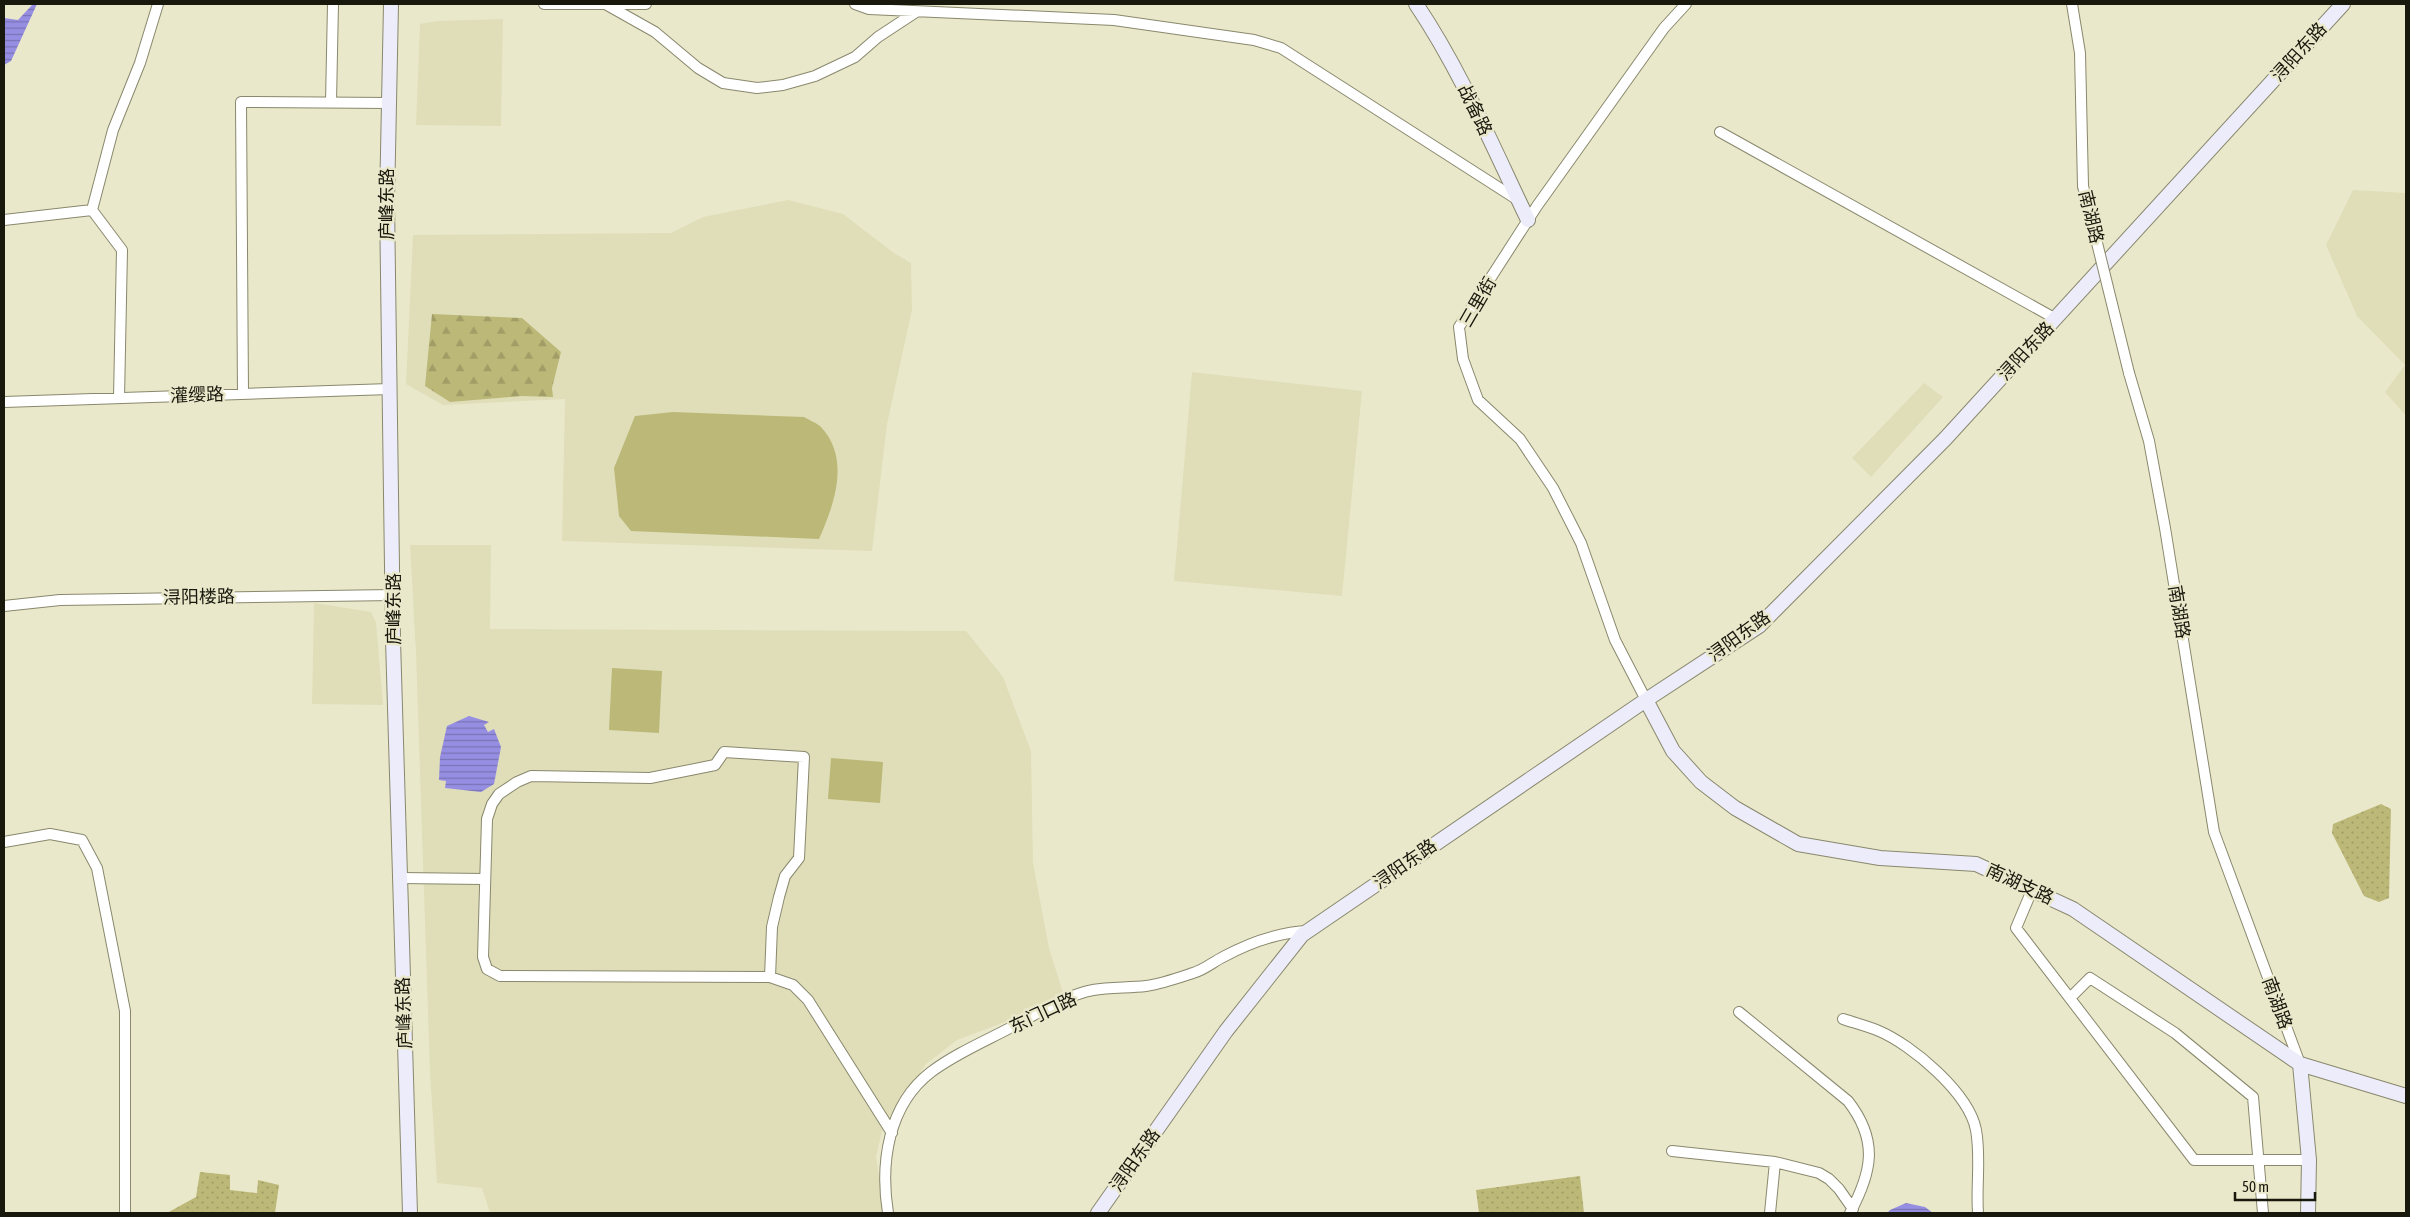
<svg xmlns="http://www.w3.org/2000/svg" width="2410" height="1217" viewBox="0 0 2410 1217" font-family="'Asap Condensed','Noto Sans SC',sans-serif">
<style>
.built{fill:#dfdeb9}
.grass{fill:url(#grass-dots)}
.forest{fill:url(#forest-firs)}
.park{fill:#bcb877}
.water{fill:url(#water-rules)}
.lines{fill:none;stroke-linecap:round;stroke-linejoin:round}
.street-casing{stroke:#89886d;stroke-width:12}
.secondary-casing{stroke:#89886d;stroke-width:16}
.street{stroke:#fff;stroke-width:10}
.secondary{stroke:#edecfb;stroke-width:14}
.street-bridge-casing{stroke:#89886d;stroke-width:12;stroke-linecap:butt}
.street-bridge{stroke:#fff;stroke-width:10}
.labels{text-anchor:middle;stroke-width:5;stroke-linejoin:round;paint-order:stroke}
.street-label{font-size:18px;fill:#18180d;stroke:#eae8cb}
</style>
<defs>
<pattern id="grass-dots" width="8" height="8" patternUnits="userSpaceOnUse" patternTransform="scale(1.25)"><rect width="8" height="8" fill="#bcb877"/><path d="M2 2h.1M6 6h.1" fill="none" stroke="#a19d66" stroke-width="1.8" stroke-linecap="round"/></pattern>
<pattern id="forest-firs" width="22" height="20" patternUnits="userSpaceOnUse" patternTransform="scale(1.25)"><rect width="22" height="20" fill="#bcb877"/><path d="M5 1l3.5 6h-7zM16 11l3.5 6h-7z" fill="#a19d66"/></pattern>
<pattern id="water-rules" width="6" height="5" patternUnits="userSpaceOnUse" patternTransform="scale(1.25)"><rect width="6" height="5" fill="#968ee2"/><path d="M0 2.5h6" fill="none" stroke="#7973b6"/></pattern>
</defs>
<rect width="100%" height="100%" fill="#eae8cb"/>
<path class="built" d="M503,19L501,126L416,125L420,24L437,21Z
M2353,190L2406,193V416L2385,392L2405,365L2357,316L2326,245Z
M788,200L843,214L894,253L911,263L912,310L887,424L872,551L562,541L565,399L443,405L406,384L413,235L671,233L703,217Z
M1192,372L1362,391L1342,596L1174,581Z
M1924,383L1943,397L1871,477L1852,458Z
M410,545H491L490,629L966,631L1003,677L1031,751L1033,863L1049,948L1064,996L1024,1015L957,1040L926,1064L882,1131L876,1157L885,1213H490L482,1188L437,1183L430,1073L416,653Z
M314,603L371,612L376,622L383,705L312,704Z"/>
<path class="grass" d="M2381,804L2391,809L2389,898L2379,902L2364,896L2332,833L2333,824Z
M200,1172L230,1175V1190L257,1193L258,1180L279,1185L275,1213H167L196,1197Z
M1580,1176L1584,1213H1479L1476,1190Z"/>
<path class="forest" d="M432,314L522,318L561,352L552,388L553,397L522,396L450,402L425,386Z"/>
<path class="park" d="M673,412L804,417C809,420 817,423 821,427C851,459 834,505 819,539L631,531L619,516L614,468L635,416Z
M612,668L662,671L659,733L609,730Z
M831,758L883,762L880,803L828,799Z"/>
<path class="water" d="M33,4H37L11,61L4,65V18L18,20Z
M469,716L489,722L484,725L488,732L494,729L501,747L494,784L481,792L445,788L446,781L439,780L440,757L447,726Z
M1906,1203L1925,1207L1933,1213H1887L1890,1210Z"/>
<g class="lines">
<defs>
<path id="street" d="M544,4H646
M855,4L869,9L1114,20L1254,40L1281,48L1518,200
M2072,4L2080,53L2083,186
M607,5L655,32L698,68L723,83L757,88L783,85L815,76L855,57L878,37L916,12
M331,102L333,4
M1720,132L2056,319
M92,210L113,130L140,63L158,4
M92,210L122,250L119,398
M4,220L92,210
M2129,373L2149,441L2165,528L2214,832L2300,1064
M243,394L241,102L389,103
M4,402L390,389
M4,606L60,600L394,595
M1646,700L1615,640L1581,543L1553,488L1520,439L1478,400L1463,359L1459,327L1537,206L1664,28L1686,4
M4,842L50,834L82,840L97,868L125,1011V1213
M400,878L484,879
M2032,890L2016,928L2194,1160H2309
M770,977L772,927L779,897L785,876L799,858L804,757L724,752L715,765L650,778L531,776L517,782L499,794L492,804L487,819L483,957L487,969L500,976L770,977L793,985L808,1000L892,1133
M2070,998L2090,978L2175,1033L2253,1097L2263,1213
M1739,1012L1848,1101C1879,1141 1872,1172 1850,1213
M1843,1019C1855,1023 1867,1026 1879,1031C1912,1045 1969,1093 1976,1130C1981,1157 1976,1186 1978,1213
M1672,1151L1775,1162L1819,1173L1829,1179L1839,1189L1853,1209
M888,1213C880,1163 888,1105 931,1072C955,1054 983,1042 1010,1028C1035,1015 1066,995 1093,990C1110,987 1128,988 1146,986C1161,984 1178,978 1193,973C1204,970 1213,962 1223,957C1249,943 1279,932 1309,931
M1770,1213L1775,1162"/>
<path id="secondary" d="M391,4L387,202L393,640L410,1213
M1416,4C1461,71 1493,147 1528,220
M1646,700L1673,751L1701,782L1735,808L1798,844L1880,858L1976,864L2073,909L2300,1064L2406,1096
M2300,1064L2309,1160L2308,1213
M1098,1213L1226,1031L1302,935L1646,700L1759,626L1945,439L2343,4"/>
</defs>
<use href="#street" class="street-casing"/>
<use href="#secondary" class="secondary-casing"/>
<use href="#street" class="street"/>
<use href="#secondary" class="secondary"/>
<defs>
<path id="street-bridge" d="M2083,186L2129,373"/>
</defs>
<use href="#street-bridge" class="street-bridge-casing"/>
<use href="#street-bridge" class="street-bridge"/>
</g>
<g class="labels">
<g class="street-label">
<text transform="translate(2299 52) rotate(-48)" y="6">浔阳东路</text>
<text transform="translate(1475 110) rotate(64)" y="6">战备路</text>
<text transform="translate(387 204) rotate(-90)" y="6">庐峰东路</text>
<text transform="translate(2091 217) rotate(77)" y="6">南湖路</text>
<text transform="translate(1478 302) rotate(-60)" y="6">三里街</text>
<text transform="translate(2026 351) rotate(-47)" y="6">浔阳东路</text>
<text transform="translate(197 395) rotate(-2)" y="6">灌缨路</text>
<text transform="translate(199 597) rotate(-1)" y="6">浔阳楼路</text>
<text transform="translate(394 609) rotate(-90)" y="6">庐峰东路</text>
<text transform="translate(2179 612) rotate(81)" y="6">南湖路</text>
<text transform="translate(1739 636) rotate(-36)" y="6">浔阳东路</text>
<text transform="translate(1405 864) rotate(-35)" y="6">浔阳东路</text>
<text transform="translate(2020 884) rotate(25)" y="6">南湖支路</text>
<text transform="translate(2277 1003) rotate(70)" y="6">南湖路</text>
<text transform="translate(404 1013) rotate(-92)" y="6">庐峰东路</text>
<text transform="translate(1043 1013) rotate(-25)" y="6">东门口路</text>
<text transform="translate(1135 1160) rotate(-55)" y="6">浔阳东路</text>
</g>
</g>
<rect width="2410" height="1217" fill="none" stroke="#18180d" stroke-width="10"/>
<path d="M2235 1192v8h80v-8" fill="none" stroke="#18180d" stroke-width="2.5"/>
<text x="2242" y="1192" font-size="15" fill="#18180d" stroke="#eae8cb" stroke-width="4" paint-order="stroke">50 m</text>
</svg>
